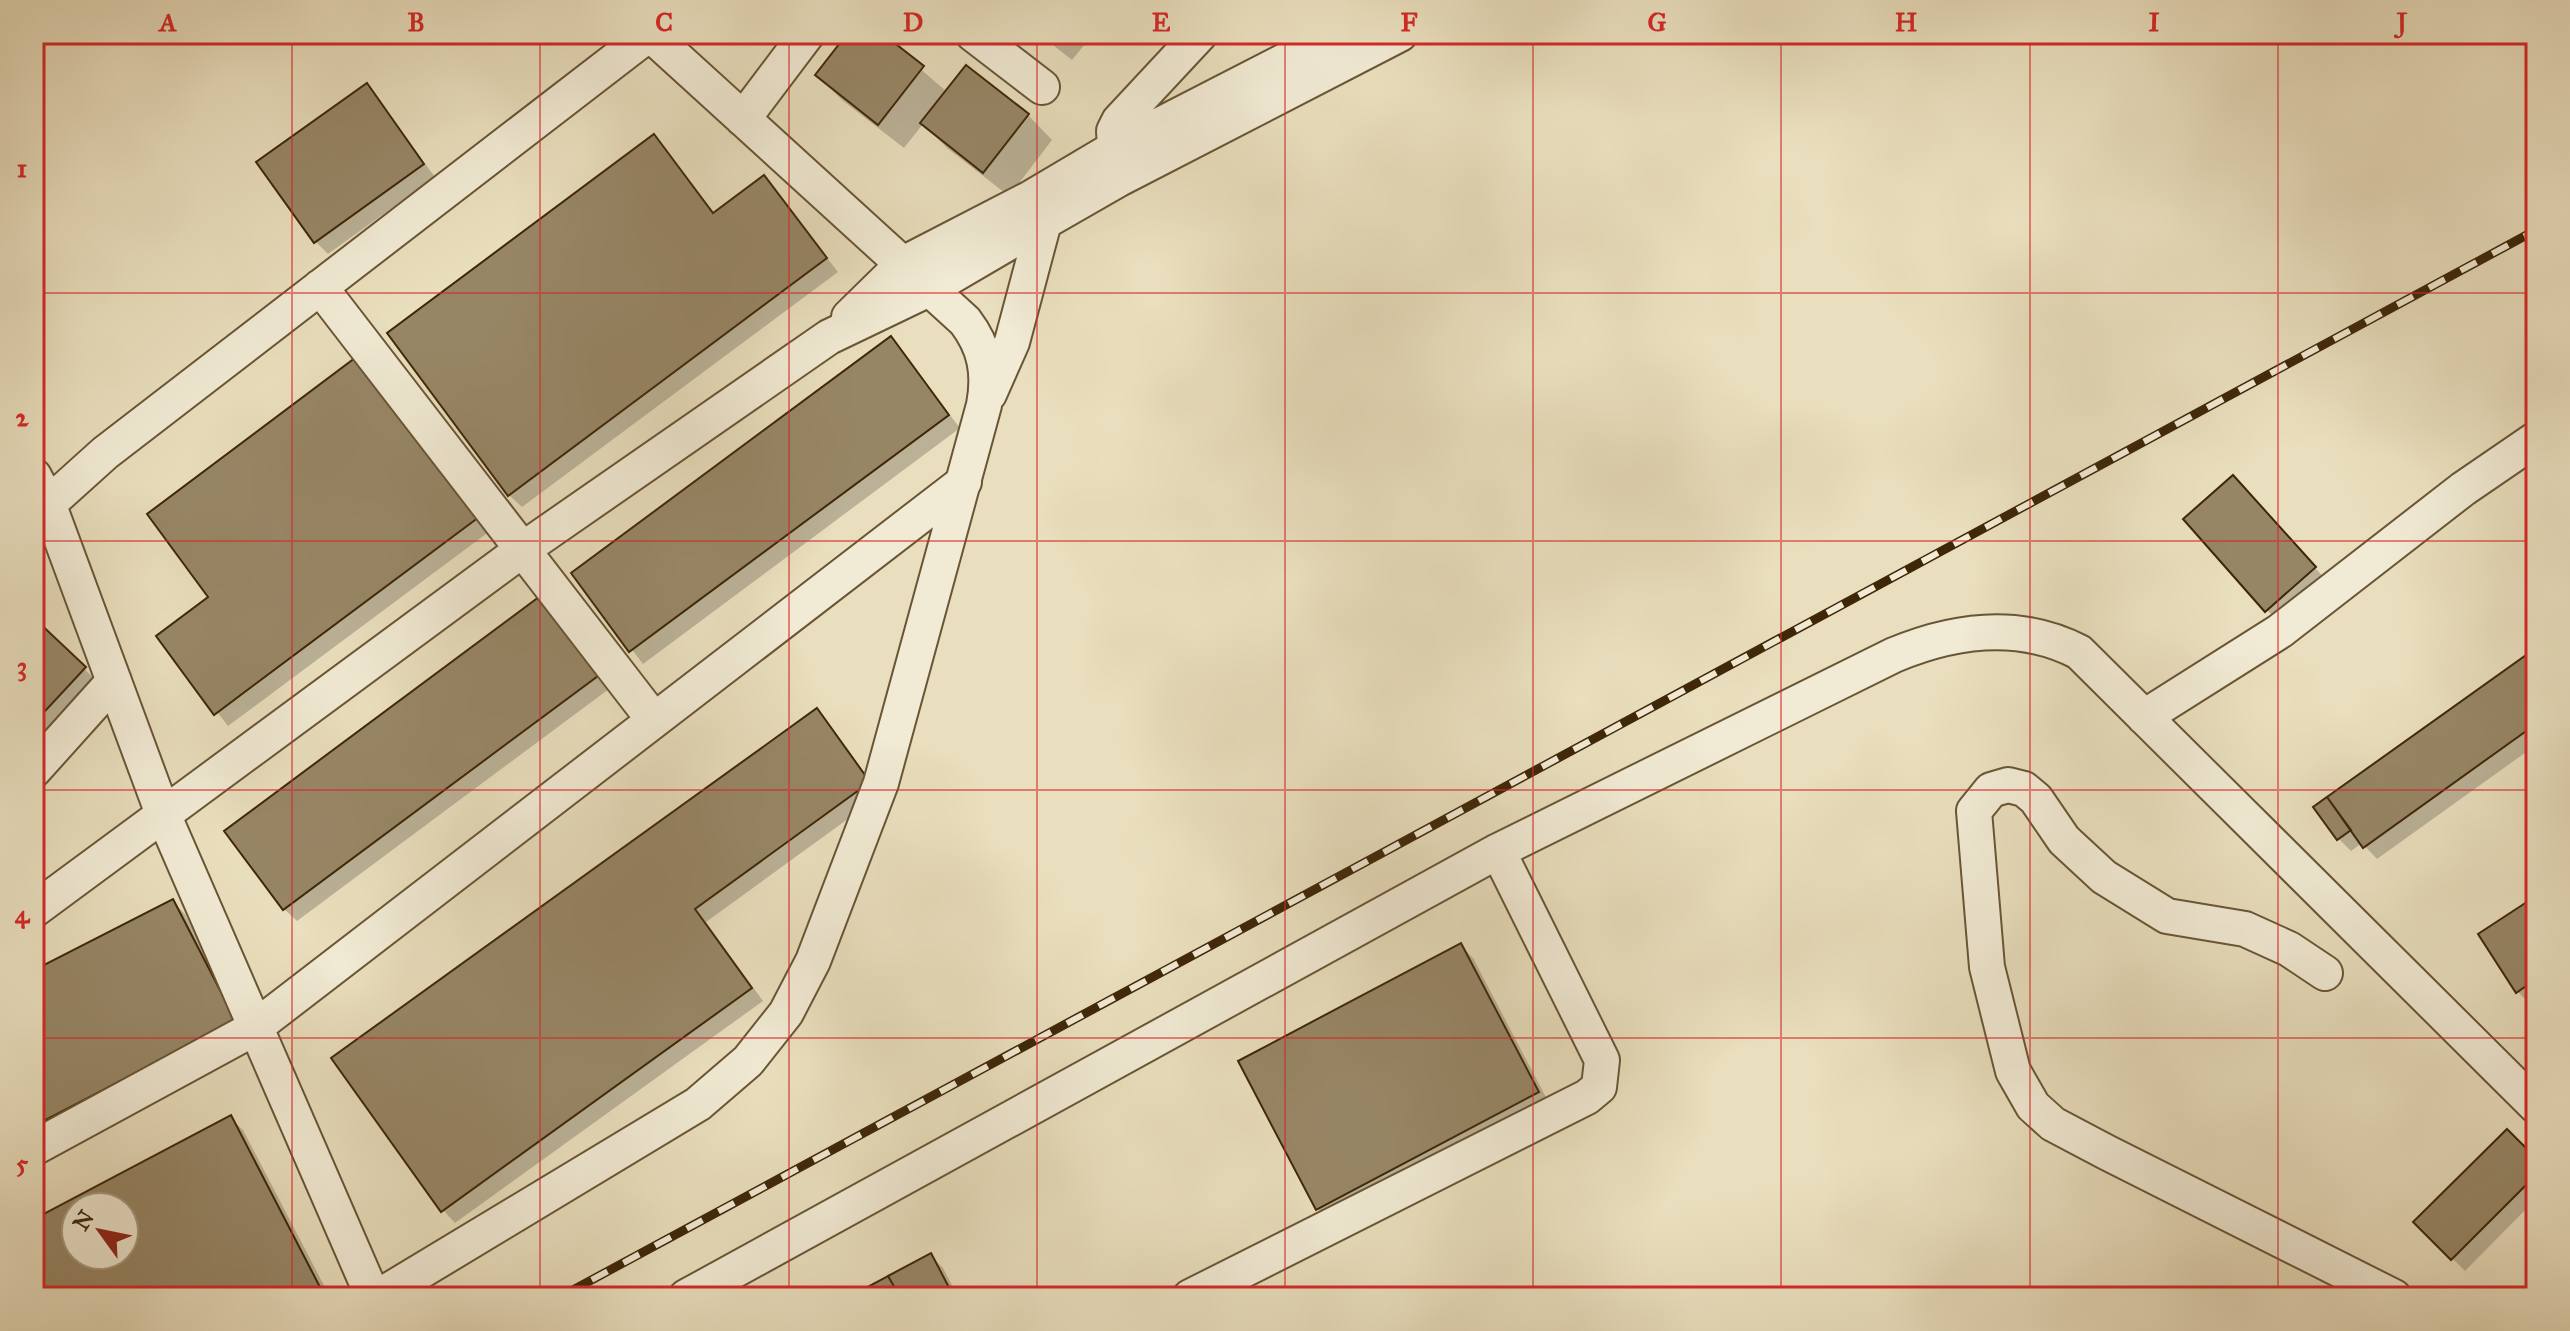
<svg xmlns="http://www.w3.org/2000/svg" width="2570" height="1331" viewBox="0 0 2570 1331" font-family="'IM FELL Great Primer',serif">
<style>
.shadow{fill:#0003;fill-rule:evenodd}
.building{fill:#978666;stroke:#3e2708;stroke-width:2;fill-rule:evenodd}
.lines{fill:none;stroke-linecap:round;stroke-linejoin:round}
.minor-casing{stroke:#695535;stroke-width:38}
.minor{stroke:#f1ead4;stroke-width:34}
.rail-casing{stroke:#3e2708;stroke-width:9}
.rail{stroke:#f1ead4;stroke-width:6;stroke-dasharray:18;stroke-linecap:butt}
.grid{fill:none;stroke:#d62828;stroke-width:2;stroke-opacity:0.55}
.neatline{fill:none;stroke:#d62828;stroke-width:3}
.grid-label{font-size:26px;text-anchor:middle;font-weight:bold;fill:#d62828}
</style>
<rect width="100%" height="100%" fill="#e9debd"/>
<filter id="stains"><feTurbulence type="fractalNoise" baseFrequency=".0025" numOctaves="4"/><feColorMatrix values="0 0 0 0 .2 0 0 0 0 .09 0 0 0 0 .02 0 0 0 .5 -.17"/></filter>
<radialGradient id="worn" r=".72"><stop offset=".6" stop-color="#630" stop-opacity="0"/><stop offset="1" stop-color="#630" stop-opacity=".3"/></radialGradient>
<path class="shadow" d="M849,34H880L947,92L1028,115L1052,140L1009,196L947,148L923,124L904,148L842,100L817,75Z
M1039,34H1093L1072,60Z
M366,85L435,177L328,254L316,242Z
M654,136L715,214L764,177L838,272L522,507L509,495Z
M890,338L960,428L643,664L574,574Z
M359,358L490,531L228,726L159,637L211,598Z
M2245,490L2327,581L2279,623L2186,520Z
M555,609L613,686L297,921L284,909Z
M34,621L97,681L34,749Z
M2536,650V745L2377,859L2362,843L2351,851L2338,838Z
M817,710L881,795L706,922L763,1001L455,1223L443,1210Z
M2536,898V1000L2530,1004L2517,991Z
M172,901L185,914L247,1034L34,1144V973Z
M1460,945L1473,958L1550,1105L1330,1222L1318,1209Z
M230,1118L243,1130L330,1297H34V1221ZM76,1207H124V1255H76Z
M2536,1161V1199L2465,1271L2416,1222Z
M930,1255L943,1268L958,1297H853Z"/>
<path class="building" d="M847,34H883L924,66L878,125L815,75Z
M966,65L1029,114L983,173L920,123Z
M367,83L424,164L314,243L256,162Z
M654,134L713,213L764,175L827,258L508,496L387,333Z
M891,336L949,415L629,652L571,573Z
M359,355L479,517L214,715L156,636L208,597L147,514Z
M2233,475L2316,567L2265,612L2183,519Z
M543,594L602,673L283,910L224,831Z
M34,618L86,667L34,723Z
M2536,648V724L2363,848L2327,797Z
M817,708L870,782L695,909L752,988L441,1212L331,1058Z
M2327,797L2351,830L2337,840L2313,807Z
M2536,896V979L2516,993L2478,934Z
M173,899L236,1021L34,1126V970Z
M1461,943L1539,1092L1316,1210L1238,1061Z
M231,1115L322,1291L310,1297H34V1219ZM76,1207H124V1255H76Z
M2507,1129L2536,1158V1175L2451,1260L2413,1222Z
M931,1253L954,1297H900L888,1276Z
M888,1276L900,1297H849Z"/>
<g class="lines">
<defs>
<path id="minor" d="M973,34L1042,87
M743,119L807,34
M1115,148L1114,131L1119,121L1200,34
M320,287L654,720
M849,317L903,264L1029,199L1115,148L1337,34
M989,394L1012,342L1044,222L1119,179L1400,34
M34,476L48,503L163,814L373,1297
M34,517L105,453L649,34
M2144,717L2280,631L2463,489L2536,439
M34,770L114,681
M34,910L522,550L829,337L931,288L1044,222
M2325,973L2289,949L2245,929L2167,916L2104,877L2064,840L2036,799L2024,789L2008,785L1991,790L1974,811L1987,967L2013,1071L2033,1106L2053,1124L2106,1152L2394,1297
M34,1148L253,1029L964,482
M378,1297L698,1104L748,1061L786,1013L813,961L881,783L984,405C990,373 985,347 965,321L650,34
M686,1297L1498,851L1894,655C1954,630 2019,621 2079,652L2536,1106
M1190,1297L1587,1097L1599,1087L1602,1060L1498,851"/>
</defs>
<use href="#minor" class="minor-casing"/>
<use href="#minor" class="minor"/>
<defs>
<path id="rail" d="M560,1297L2536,230"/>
</defs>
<use href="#rail" class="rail-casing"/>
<use href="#rail" class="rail"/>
</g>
<path class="grid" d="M292,34V1297M540,34V1297M789,34V1297M1037,34V1297M1285,34V1297M1533,34V1297M1781,34V1297M2030,34V1297M2278,34V1297M34,293H2536M34,541H2536M34,790H2536M34,1038H2536"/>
<rect width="2570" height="1331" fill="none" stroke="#e9debd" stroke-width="88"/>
<g transform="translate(100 1231) rotate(303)"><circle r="38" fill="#f1ead4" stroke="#a99c82" stroke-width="2"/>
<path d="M0-6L14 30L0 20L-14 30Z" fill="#8f2418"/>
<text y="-12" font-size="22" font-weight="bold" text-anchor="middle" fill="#3e2708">N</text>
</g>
<rect x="44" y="44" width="2482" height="1243" class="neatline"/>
<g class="grid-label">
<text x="168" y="31">A</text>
<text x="416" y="31">B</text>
<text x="664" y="31">C</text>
<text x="913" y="31">D</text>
<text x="1161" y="31">E</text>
<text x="1409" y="31">F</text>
<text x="1657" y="31">G</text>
<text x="1906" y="31">H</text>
<text x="2154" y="31">I</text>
<text x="2402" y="31">J</text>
<text x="22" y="177">1</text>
<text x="22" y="426">2</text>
<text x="22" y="675">3</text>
<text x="22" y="923">4</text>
<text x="22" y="1172">5</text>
</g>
<rect width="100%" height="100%" filter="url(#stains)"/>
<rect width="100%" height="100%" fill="url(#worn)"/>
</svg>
